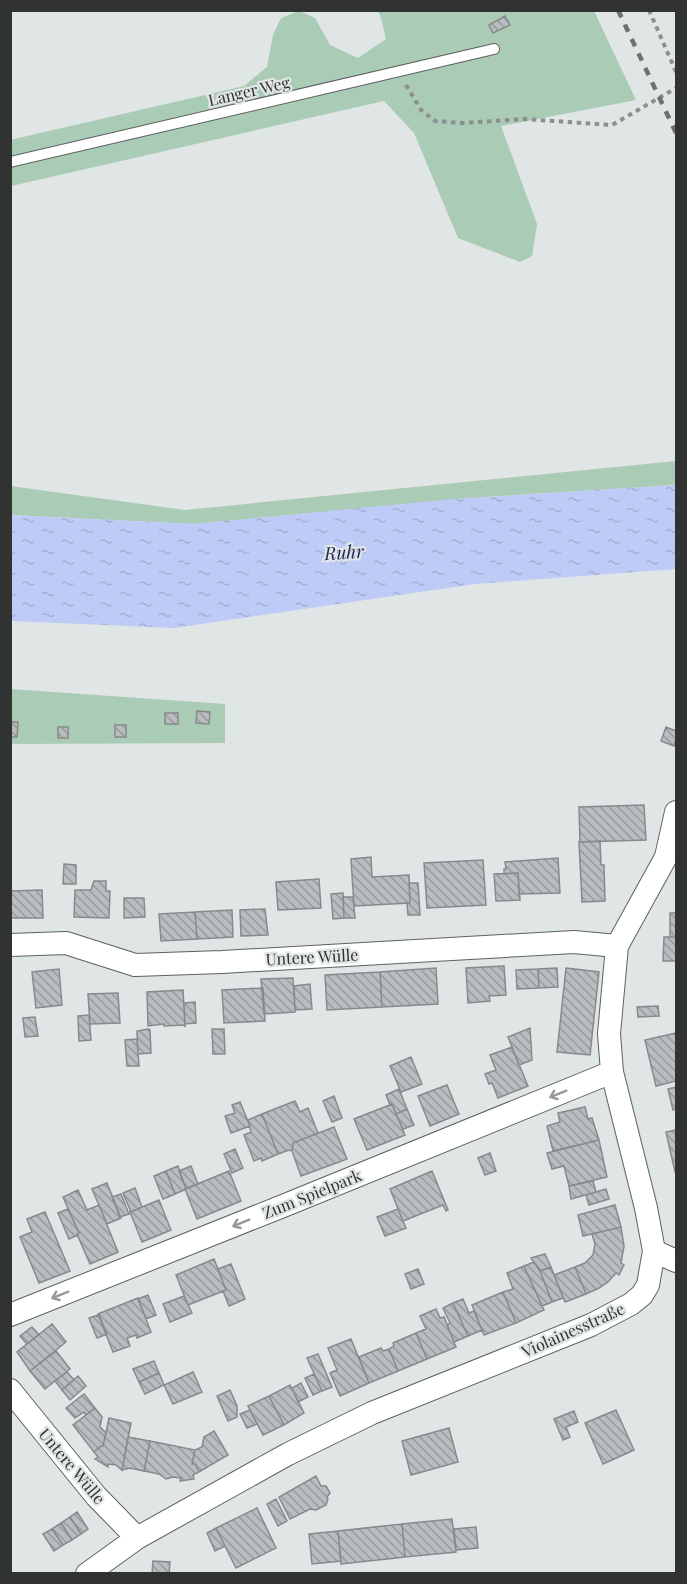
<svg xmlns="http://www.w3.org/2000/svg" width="687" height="1584" viewBox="0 0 687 1584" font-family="'Playfair Display',serif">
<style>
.green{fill:#aacbb5}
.water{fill:url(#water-ripples)}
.building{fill:url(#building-back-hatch);stroke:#878a8c;stroke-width:1.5}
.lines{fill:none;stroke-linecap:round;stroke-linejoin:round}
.service-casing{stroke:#5d6161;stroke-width:12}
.minor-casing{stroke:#5d6161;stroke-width:24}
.path{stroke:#8c8f90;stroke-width:4;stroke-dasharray:4.5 4.5;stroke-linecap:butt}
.service{stroke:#fff;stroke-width:10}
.minor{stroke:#fff;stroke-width:22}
.rail{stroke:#6d7070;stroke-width:4.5;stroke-dasharray:8 8;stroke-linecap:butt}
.oneway{stroke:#989999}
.labels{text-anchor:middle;stroke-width:4.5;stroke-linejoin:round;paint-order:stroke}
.street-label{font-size:16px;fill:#313333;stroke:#e0e5e6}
.water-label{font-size:18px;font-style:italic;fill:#1b2357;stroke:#e0e5e6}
</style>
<defs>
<pattern id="water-ripples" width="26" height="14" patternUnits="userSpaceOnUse" patternTransform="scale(1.5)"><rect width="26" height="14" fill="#becbf7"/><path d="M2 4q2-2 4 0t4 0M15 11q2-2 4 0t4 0" fill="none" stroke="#a4afd4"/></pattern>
<pattern id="building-back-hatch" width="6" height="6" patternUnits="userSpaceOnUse" patternTransform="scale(1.5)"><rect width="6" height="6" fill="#babdbf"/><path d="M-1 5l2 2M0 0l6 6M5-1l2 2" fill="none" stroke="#989a9c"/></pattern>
</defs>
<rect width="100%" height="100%" fill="#e0e5e6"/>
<path class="green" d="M299,11L315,18L330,45L358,58L386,39L381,18L378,11H594L636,100L501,126L537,224L532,256L520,262L458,238L414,133L384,101L11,186L10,140L244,86L267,67L273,35L281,18Z
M676,461V485L484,497L193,524L11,515L10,486L185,510Z
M10,689L225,704V743L11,744Z"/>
<path class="water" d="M676,485V569L475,584L174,628L11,621V515L193,524L454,499Z"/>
<path class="building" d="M505,16L510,25L493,33L489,25Z
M197,711L210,712L209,724L196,723Z
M165,713H178V724H165Z
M10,722H18L17,737H10Z
M115,725H126V737H115Z
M58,727H68V738H58Z
M666,727L676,731V738L674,746L661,741Z
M644,805L646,840L580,842L579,807Z
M600,841L601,865H604L605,901L582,902L579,842Z
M371,857L372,877L409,875L410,903L354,906L351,859Z
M558,858L560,893L519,894L518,873L504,874V869H506L505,862Z
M483,860L486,905L427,908L424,863Z
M64,864L76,865V884H63Z
M518,873L520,900L496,901L494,874Z
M319,879L321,908L278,910L276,882Z
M94,881H106V891H110L109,918L74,917L75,890H91Z
M409,883H418L420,915H408L407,903H410Z
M42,890L43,918H10V891Z
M343,893L344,918L333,919L331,894Z
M343,897H353L355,918H344Z
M124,898H144L145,917L124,918Z
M265,909L268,935L241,936L240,910Z
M232,910L233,937L197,939L195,912Z
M195,912L197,939L161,941L159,914Z
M670,913H676V937H670Z
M664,937H676V961H663Z
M504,966L506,995L489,996L490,1001L468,1003L466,968Z
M436,968L438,1004L382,1007L380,972Z
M557,968L558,987L539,988L538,969Z
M566,968L599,972L590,1055L557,1052Z
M59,969L62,1005L36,1008L32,972Z
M538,969L539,988L517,989L516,970Z
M380,972L382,1007L327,1010L325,975Z
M293,978L295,1012L264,1014L261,979Z
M310,984L312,1009L295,1010L294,986Z
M263,988L265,1021L224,1023L222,990Z
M183,990L185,1027L184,1025L164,1026V1024L148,1026L147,992Z
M118,993L120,1023L90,1024L88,994Z
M195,1002L196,1023L185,1024L184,1003Z
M658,1006L659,1016L638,1017L637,1007Z
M89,1015L91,1040L79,1041L78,1016Z
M35,1017L38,1036L25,1037L23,1018Z
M530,1028L532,1060L519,1065L508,1037Z
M148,1029L150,1030L151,1053L138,1054L137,1031Z
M212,1029H224L225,1054H213Z
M676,1033V1081L656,1086L645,1040Z
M137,1039L139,1066H127L125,1040Z
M512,1047L528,1086L498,1098L492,1083L489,1084L485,1074L496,1070L490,1055Z
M411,1057L422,1084L401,1092L390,1066Z
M447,1085L459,1114L430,1126L418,1096Z
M676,1087V1109L673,1110L668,1089Z
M399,1089L407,1109L396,1114L392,1104L390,1105L386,1095Z
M334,1096L342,1118L332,1122L323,1101Z
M295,1101L300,1112L308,1108L318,1133L293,1143L292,1151L289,1150L278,1154L262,1114Z
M240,1102L250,1126L231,1133L225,1116L235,1113L232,1105Z
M392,1104L405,1135L367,1150L354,1119Z
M585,1107L588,1119L592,1118L599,1140L553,1151L547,1126L560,1122L558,1113Z
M407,1109L414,1125L403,1129L396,1114Z
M262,1114L278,1154L262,1161L261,1158L254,1161L244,1135L251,1132L248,1120Z
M334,1127L347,1159L301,1176L292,1151L293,1143Z
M676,1130V1172H675L666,1132Z
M599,1140L607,1177L569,1186L564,1166L552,1169L547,1153Z
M235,1149L243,1168L232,1173L224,1154Z
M490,1153L496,1171L485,1175L478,1158Z
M178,1166L186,1189L175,1194L166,1171Z
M191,1166L198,1184L186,1189L179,1171Z
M166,1171L175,1194L163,1199L154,1176Z
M229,1171L241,1201L197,1219L185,1189Z
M432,1171L448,1210L446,1211L443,1205L403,1221L390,1189Z
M593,1181L596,1192L571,1199L569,1186Z
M107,1183L121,1218L107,1224L92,1189Z
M135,1188L142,1207L131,1212L123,1193Z
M606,1189L609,1199L589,1205L586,1195Z
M78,1190L87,1210L99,1205L118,1252L90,1264L77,1234L79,1233L63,1197Z
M121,1194L129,1214L120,1217L112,1197Z
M159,1200L171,1230L142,1242L130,1212Z
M615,1205L621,1227L583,1236L578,1215Z
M68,1209L79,1233L77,1234L78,1235L69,1239L58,1213Z
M398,1209L406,1228L385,1236L377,1217Z
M45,1212L70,1271L39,1283L20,1237L32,1232L27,1219Z
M621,1227L624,1246L621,1263L624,1265L619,1275L616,1273L608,1282L599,1288L586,1294L575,1267L585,1263L593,1255L595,1244L592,1234Z
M545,1254L551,1267L540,1271L531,1258Z
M214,1259L226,1290L188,1305L176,1275Z
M534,1262L540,1271L552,1302L542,1306L524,1266Z
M231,1264L245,1299L229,1306L223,1291L226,1290L218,1269Z
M524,1266L544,1310L516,1323L503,1292L513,1289L507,1273Z
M551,1267L563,1298L552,1302L540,1271Z
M575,1267L586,1294L565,1302L554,1275Z
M418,1269L424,1284L411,1289L405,1274Z
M503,1292L516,1323L484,1335L472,1305Z
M148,1295L156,1315L146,1319L138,1299Z
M184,1296L192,1313L170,1322L163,1304Z
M138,1298L151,1332L137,1338L136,1335L127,1338L130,1346L113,1352L98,1314Z
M463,1299L469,1313L474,1311L482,1330L468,1336L453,1303Z
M453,1303L468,1336L454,1342L447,1325L450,1323L443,1308Z
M436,1309L440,1318L444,1317L456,1347L427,1359L416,1333L426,1329L420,1316Z
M99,1315L107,1334L97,1338L89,1318Z
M52,1324L66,1342L30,1371L17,1352Z
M32,1327L39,1335L27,1344L20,1336Z
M416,1333L427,1359L398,1371L389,1349L394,1346L393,1343Z
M351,1339L369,1383L340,1396L330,1373L337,1370L328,1348Z
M381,1348L383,1351L389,1349L398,1371L369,1383L359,1357Z
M56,1351L70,1369L45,1389L30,1371Z
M318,1354L332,1387L322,1391L307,1358Z
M154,1361L159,1373L139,1382L133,1369Z
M67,1372L74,1380L62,1390L55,1381Z
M193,1372L202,1392L173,1404L164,1385Z
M159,1373L164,1385L145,1394L139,1382Z
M314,1374L322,1391L313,1395L305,1378Z
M78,1376L86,1386L70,1400L62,1390Z
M301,1383L308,1397L298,1402L292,1388Z
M290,1385L304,1413L284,1425L269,1396Z
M230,1390L237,1406V1417L228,1421L217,1396Z
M84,1394L95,1408L86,1415L84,1412L75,1418L66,1408Z
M269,1396L284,1425L263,1435L248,1406Z
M95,1408L102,1417L100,1427L106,1433L103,1446H101L94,1452L73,1425Z
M250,1410L257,1424L247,1428L240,1414Z
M616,1410L634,1450L603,1464L585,1423Z
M574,1411L578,1422L566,1427L570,1437L563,1440L554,1419Z
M109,1418L131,1423L122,1470L116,1465L108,1464V1467L95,1459L98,1457L94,1452L101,1446H103Z
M449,1428L458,1462L411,1475L402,1441Z
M214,1431L228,1455L199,1472L195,1464H192L195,1450L202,1447L204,1437Z
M128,1437L150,1441L144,1471L130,1468L122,1470Z
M150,1441L195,1450L192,1464H195L199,1472L193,1475L194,1479L180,1481L181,1478L173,1477L166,1479L159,1474L144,1471Z
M316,1476L321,1486H326L330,1493L327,1497L328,1499L326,1505L316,1510L310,1509L290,1519L279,1497Z
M276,1499L287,1521L278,1526L267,1504Z
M257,1508L276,1548L236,1568L216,1528Z
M77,1512L88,1529L81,1534L70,1517Z
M70,1517L81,1534L72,1540L61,1523Z
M452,1519L456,1552L405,1557L402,1524Z
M61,1523L72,1540L63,1545L52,1529Z
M402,1524L405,1557L341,1564L338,1531Z
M476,1527L478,1548L456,1550L454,1529Z
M216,1528L225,1546L215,1551L207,1533Z
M52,1529L63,1545L54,1551L43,1534Z
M338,1531L341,1561L312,1564L309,1534Z
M153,1561L170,1562L169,1574H152Z"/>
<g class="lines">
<defs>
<path id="service" d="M10,162L494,49"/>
<path id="minor" d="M10,945L66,943L135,965L222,962L574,942L617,946
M654,1251L676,1261
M10,1315L283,1206L612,1072
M10,1390L96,1496L137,1538
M87,1574L137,1538L288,1454L372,1413L591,1325L631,1304L642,1295L648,1285L654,1251L646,1208L612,1072L609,1034L617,946L666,857L676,812"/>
</defs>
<use href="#service" class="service-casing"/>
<use href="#minor" class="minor-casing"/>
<path class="path" d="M649,10L676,72
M406,85L421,110L435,121L463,123L524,119L612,125L676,88"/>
<use href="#service" class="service"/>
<use href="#minor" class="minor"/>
<path class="rail" d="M618,10L676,133"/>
</g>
<defs><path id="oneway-shaft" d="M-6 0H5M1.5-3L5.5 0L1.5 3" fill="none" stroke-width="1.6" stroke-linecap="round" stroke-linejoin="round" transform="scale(1.5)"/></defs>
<g class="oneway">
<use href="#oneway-shaft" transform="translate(558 1094) rotate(158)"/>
<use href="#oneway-shaft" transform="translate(241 1223) rotate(158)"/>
<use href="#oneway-shaft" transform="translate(60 1295) rotate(158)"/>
</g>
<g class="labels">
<g class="street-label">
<text transform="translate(249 91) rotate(-13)" y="6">Langer Weg</text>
<text transform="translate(312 957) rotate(-3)" y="6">Untere Wülle</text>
<text transform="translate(312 1194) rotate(-22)" y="6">Zum Spielpark</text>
<text transform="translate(573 1330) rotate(-24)" y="6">Violainesstraße</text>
<text transform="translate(72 1466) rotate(50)" y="6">Untere Wülle</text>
</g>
<g class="water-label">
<text transform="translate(344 553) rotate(-4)" y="6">Ruhr</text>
</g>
</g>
<rect width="687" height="1584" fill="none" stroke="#313333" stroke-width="24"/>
</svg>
